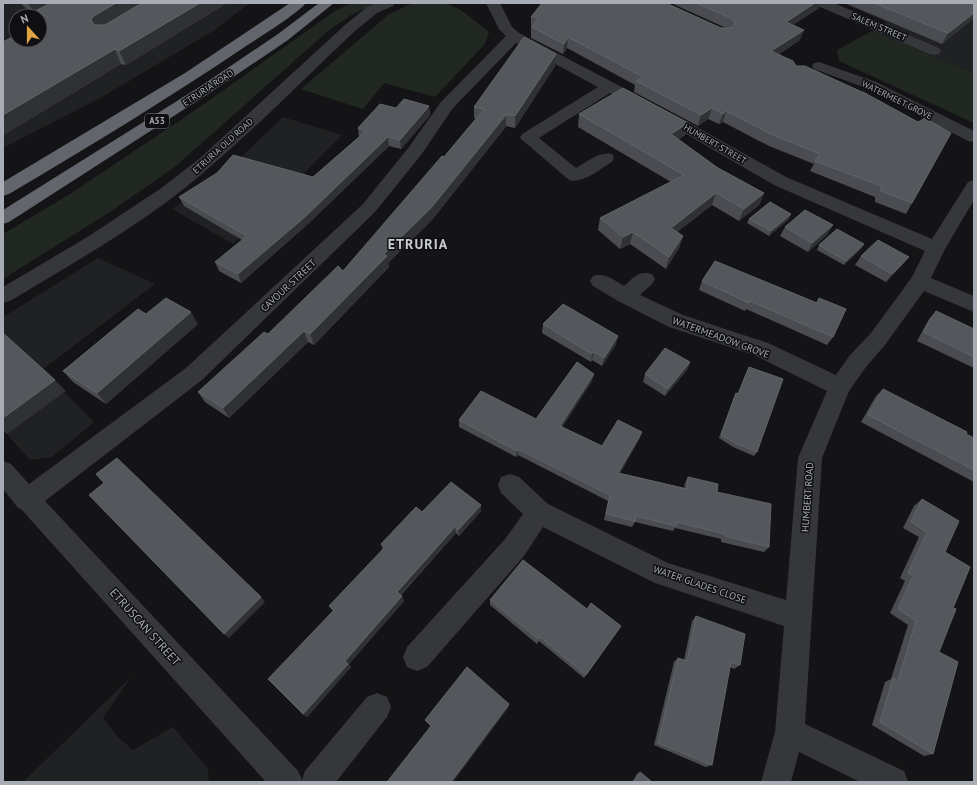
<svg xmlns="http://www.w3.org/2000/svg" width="977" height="785" viewBox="0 0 977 785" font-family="'PT Sans',sans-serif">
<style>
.built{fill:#202123}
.green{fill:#212822}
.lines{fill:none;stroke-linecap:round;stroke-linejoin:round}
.minor{fill:#36373b;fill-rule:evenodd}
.highway{fill:#62656b;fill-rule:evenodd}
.wall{fill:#4a4c51}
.shaded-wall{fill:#303135}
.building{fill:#54575b;stroke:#616469}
.labels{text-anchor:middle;stroke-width:3;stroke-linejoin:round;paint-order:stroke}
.far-street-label{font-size:9px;fill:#a7acb5;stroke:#0f0f11}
.shield{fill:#0f0f11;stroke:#797d84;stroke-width:1}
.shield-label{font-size:9px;font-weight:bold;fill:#a7acb5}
.street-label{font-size:10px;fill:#a7acb5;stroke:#0f0f11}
.near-street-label{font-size:12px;fill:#a7acb5;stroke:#0f0f11}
.district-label{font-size:14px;font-weight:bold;letter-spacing:1px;fill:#c8cbd1;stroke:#0f0f11}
</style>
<rect width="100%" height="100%" fill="#141416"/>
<path class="built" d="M3,3H60L34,16H16V39L3,45Z
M88,3H250L213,31L102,97L3,148V46L16,40H40Z
M842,3H974V73L872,31L886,22Z
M283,117L342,135L233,244L172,209L218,179Z
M98,258L155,284L42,370L94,422L52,457L30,460L3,430V317Z
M131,677L103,718L117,736L133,750L173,727L208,769L209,782H23Z"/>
<path class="green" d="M351,3H377L351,15L327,32L176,166L110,212L3,279V234L70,194L197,109L335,11Z
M416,3H445L461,10L489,32L485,44L435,97L384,83L363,109L301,89L388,15L408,5Z
M872,31L974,73V123L839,61L837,50Z"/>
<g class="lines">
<path class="minor" d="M62,3H79L77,6L40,24V16H37Z
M377,3H395L393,6L377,13L355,31C307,76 261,123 211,166C152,219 78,260 10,301L3,303V287L89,236L160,189L199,159L345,25L367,7Z
M486,3H500L512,27L519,33L688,122L786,177L932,239L968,182L974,180V200L945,249L931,278L974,296V312L924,291L885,345L866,367L849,391L822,458L805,724L904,771L908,782H860L799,752L791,782H761L775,732L784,626L655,583L543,527L524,556L427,667L417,671L407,667L403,657L407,647L506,538L523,514L501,493L498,485L501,477L510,474L519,477L548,504L668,563L786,600L798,458L827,391L754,355L669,327L618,301L593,286L590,281L593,276C605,272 614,280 624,286C633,278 639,270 652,274L655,279L652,284L640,295L683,315L768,343L836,375L850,355L871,333L912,277L925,251L774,185L676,128L610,93L539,138L576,168C587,162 599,151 612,154L614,158L612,162C600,169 583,184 569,180L520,138L522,134L598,87L516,43L453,108L421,155L375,212L202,380L45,501L298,771L302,780L305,771L367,697L377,693L387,697L391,707L387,717L336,782H266L21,509L18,508L3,489V461L11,464L29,484L186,368L363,204L409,147L441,102L506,36L499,29Z
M816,3H834L939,48L941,51L939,54L934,55L929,54L818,6Z
M819,62L876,82L974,131V142L968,141L866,88L814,69L812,66L814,63Z"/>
<path class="highway" d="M290,3H306C298,13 262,36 249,44C171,97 90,146 9,194L3,196V182L185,73Z
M319,3H334L288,40L211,92L9,222L3,224V210L201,86L278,34Z"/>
</g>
<path class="wall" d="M20,3H227L126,65L121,64L5,134L3,133V42L43,21L39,14L35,16Z
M671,3H821L819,8L793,25L800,40L779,54L796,66L912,203L906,214L875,202V197L810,171L814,164L769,146L723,122L719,124L708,119L698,126L634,92L635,85L567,48L563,54L531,38V17L726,28Z
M845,3H974V18L942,44Z
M556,54L555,66L515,128L506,126L432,220L388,263L389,267L314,345L308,342L229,418L205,402L198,392L268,334L343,271L444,157L476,119L474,118V107Z
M429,106L430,115L401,149L389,146L308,224L241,283L219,271L215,262L242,240L184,206L179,197L313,177L359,137L358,128L396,108Z
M579,114L688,123L685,135L678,140L718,168L764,193L759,205L739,221L712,205L677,232L683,236L679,248L666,269L630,244L620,249L598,230L600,218L671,182L578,127Z
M749,219H789L769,236L747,223Z
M785,227L828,234L808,252L780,236Z
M864,244L861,249L844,265L817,250L819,245Z
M861,256L909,257L902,265L886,282L855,265Z
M702,281L816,303L819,298L833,337L827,345L746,309L745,311L699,290Z
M936,311L974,329V368L917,341L929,319Z
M146,314L198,324L106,404L73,382L63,371Z
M543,324L616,344L602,366L592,360L591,362L542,333Z
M690,362L687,370L665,396L643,382L645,374Z
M749,367L757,452L754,456L733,447L719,438L734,397L736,393L738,394L747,371Z
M592,381L562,427L602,446L640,438L620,473L684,488L685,483L688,477L717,492L769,547L764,552L721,542V539L675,528L673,531L635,522L632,527L604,520L608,501L518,455L516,457L459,427V420L536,419Z
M883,389L974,438V482L861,422L876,396Z
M922,499L945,552L953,608L939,652L933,754L924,756L872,725L885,682L891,679L908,625L890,613L905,581L900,578L919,537L903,528L914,506Z
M481,505V511L459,536L456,533L401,595L404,601L349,664L351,667L307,717L303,714L333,611L329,606L383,550L381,544L422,512Z
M490,600L587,609L621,626L584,678L539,641L537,644L490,605Z
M696,616L740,665L734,669L730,667L712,765L706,767L654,745L674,662L678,658L684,660L692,621Z
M640,772L652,782H632L637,774Z"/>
<path class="shaded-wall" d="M28,3H59L37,10L39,14L36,16Z
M116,3H145L98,33L91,19L94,16Z
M200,3H227L126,65L119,51Z
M815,3H821L819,8L782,32L786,22Z
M974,13V18L942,44L948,33Z
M804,30L800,40L768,62L771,51Z
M568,37L567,48L563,54L564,44Z
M115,49L121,64L5,134L3,130V115Z
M556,54L555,66L515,128V116Z
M429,106L430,115L401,149L400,140Z
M712,108L708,119L698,126L701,115Z
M726,111L723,122L719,124L723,114Z
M506,115V127L432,220L388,263L389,267L314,345L310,334L384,254Z
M688,123L685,135L668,147L671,134Z
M388,137L389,146L308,224L241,283L238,274Z
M716,193L712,205L667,240L671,228Z
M764,193L759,205L739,221L744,209Z
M791,214L789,219L769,236L771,231Z
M833,225L828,234L808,252L812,243Z
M633,232L630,244L620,249L623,237Z
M683,236L679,248L666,269L669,257Z
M864,244L861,249L844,265L846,261Z
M909,257L902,265L886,282L892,274Z
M191,312L198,324L106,404L97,393Z
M304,331L308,342L229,418L223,408Z
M618,336L616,344L602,366L604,358Z
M594,352L592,360L591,362L592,354Z
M690,362L687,370L665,396L668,389Z
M594,374L592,381L558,432L560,426Z
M55,380L66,391L7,434L3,431V418Z
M642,432L640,438L616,479L618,473Z
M518,449V455L516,457L517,451Z
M481,505V511L459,536L458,530Z
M455,527L456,533L399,596L397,592Z
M402,596L404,601L349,664L351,667L307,717L303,714L345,661Z
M261,597L265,602L229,638L224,634Z
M509,704V707L453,782H451Z"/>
<path class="building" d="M51,3H116L94,16L91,19L94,25H105L142,3H200L119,51L115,49L3,115V42L16,35V40H40V22L48,18L37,10Z
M542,3H666L721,28H732L735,24L733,19L696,3H815L786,22L804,30L771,51L793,61L796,66H805L862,92H863L918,122L925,118L951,133L912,203L881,191V186L815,161L820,154L773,135L726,111L723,114L712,108L701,115L636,81L643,77L568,37L564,44L532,27L538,18L531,17Z
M874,3H974V13L948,33Z
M524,37L556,54L515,116L505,114L506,115L431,208L384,254L387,256L310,334L304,331L223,408L198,392L264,332L268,334L338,266L343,271L442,156L444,157L484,109L474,107Z
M623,88L688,123L671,134L718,168L764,193L744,209L716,193L671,228L683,236L669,257L633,232L623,237L600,218L684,175L579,114Z
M404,99L429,106L400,140L388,137L306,216L238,274L215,262L247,236L179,197L217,173L233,155L313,177L366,131L358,128L380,104L396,108Z
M770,202L791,214L771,231L749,219Z
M805,210L833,225L812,243L785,227Z
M837,229L864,244L846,261L819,245Z
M878,240L909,257L892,274L861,256Z
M715,261L817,303L819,298L846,309L833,337L750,301L749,303L702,281Z
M166,298L191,312L97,393L63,371L138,309L146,314Z
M563,304L618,336L604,358L594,352L592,354L543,324Z
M936,311L974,329V357L923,332Z
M3,333L55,380L3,418Z
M665,348L690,362L668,389L645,374Z
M577,362L594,374L560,426L602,446L618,420L642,432L618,473L687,489L688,477L718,484L717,492L771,504L769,547L725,536V534L677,522L676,526L636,516L635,521L606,514L610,495L518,449L517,451L459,420L481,391L536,419Z
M749,367L783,379L757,452L735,443L721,435L736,393L738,394Z
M883,389L967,432L966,434L974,438V470L868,415Z
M117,458L261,597L224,634L89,495L104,483L96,474Z
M451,482L481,505L458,530L455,527L397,592L402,596L345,661L348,664L303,714L268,679L334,610L329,606L385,547L381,544L416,507L422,512Z
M922,499L959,521L945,552L970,567L953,608L956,609L939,652L958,662L933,754L880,722L893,678L898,681L916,621L898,609L913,576L908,573L927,532L911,522Z
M523,560L587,609L591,603L621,626L586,675L540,637L538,639L490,600Z
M696,616L745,634L740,665L731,662L712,765L658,743L678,658L687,661Z
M467,667L509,704L451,782H387L431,726L425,720Z
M640,772L652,782H634Z"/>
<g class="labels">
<g class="far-street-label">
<text transform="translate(879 27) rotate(23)" y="3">SALEM STREET</text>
<text transform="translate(208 88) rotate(-33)" y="3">ETRURIA ROAD</text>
<text transform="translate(897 100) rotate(26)" y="3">WATERMEET GROVE</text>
<text transform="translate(715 144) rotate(30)" y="3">HUMBERT STREET</text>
<text transform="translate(223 146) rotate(-42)" y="3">ETRURIA OLD ROAD</text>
</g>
<rect class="shield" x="145" y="114" width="24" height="14" rx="3"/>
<g class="shield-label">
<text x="157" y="124">A53</text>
</g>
<g class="street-label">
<text transform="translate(288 285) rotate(-43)" y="4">CAVOUR STREET</text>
<text transform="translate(721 337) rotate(20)" y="4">WATERMEADOW GROVE</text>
<text transform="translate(807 497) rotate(-86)" y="4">HUMBERT ROAD</text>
<text transform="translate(700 584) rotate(19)" y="4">WATER GLADES CLOSE</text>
</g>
<g class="near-street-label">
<text transform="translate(145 627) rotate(48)" y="4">ETRUSCAN STREET</text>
</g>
<g class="district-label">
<text x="418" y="249">ETRURIA</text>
</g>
</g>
<rect width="977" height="785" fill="none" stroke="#a7acb5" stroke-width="8"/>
<g transform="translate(28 28) rotate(339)"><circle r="19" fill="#0f0f11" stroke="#4c4e53"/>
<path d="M0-3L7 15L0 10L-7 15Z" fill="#e0a542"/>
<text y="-6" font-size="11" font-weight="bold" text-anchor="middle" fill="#a7acb5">N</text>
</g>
</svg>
